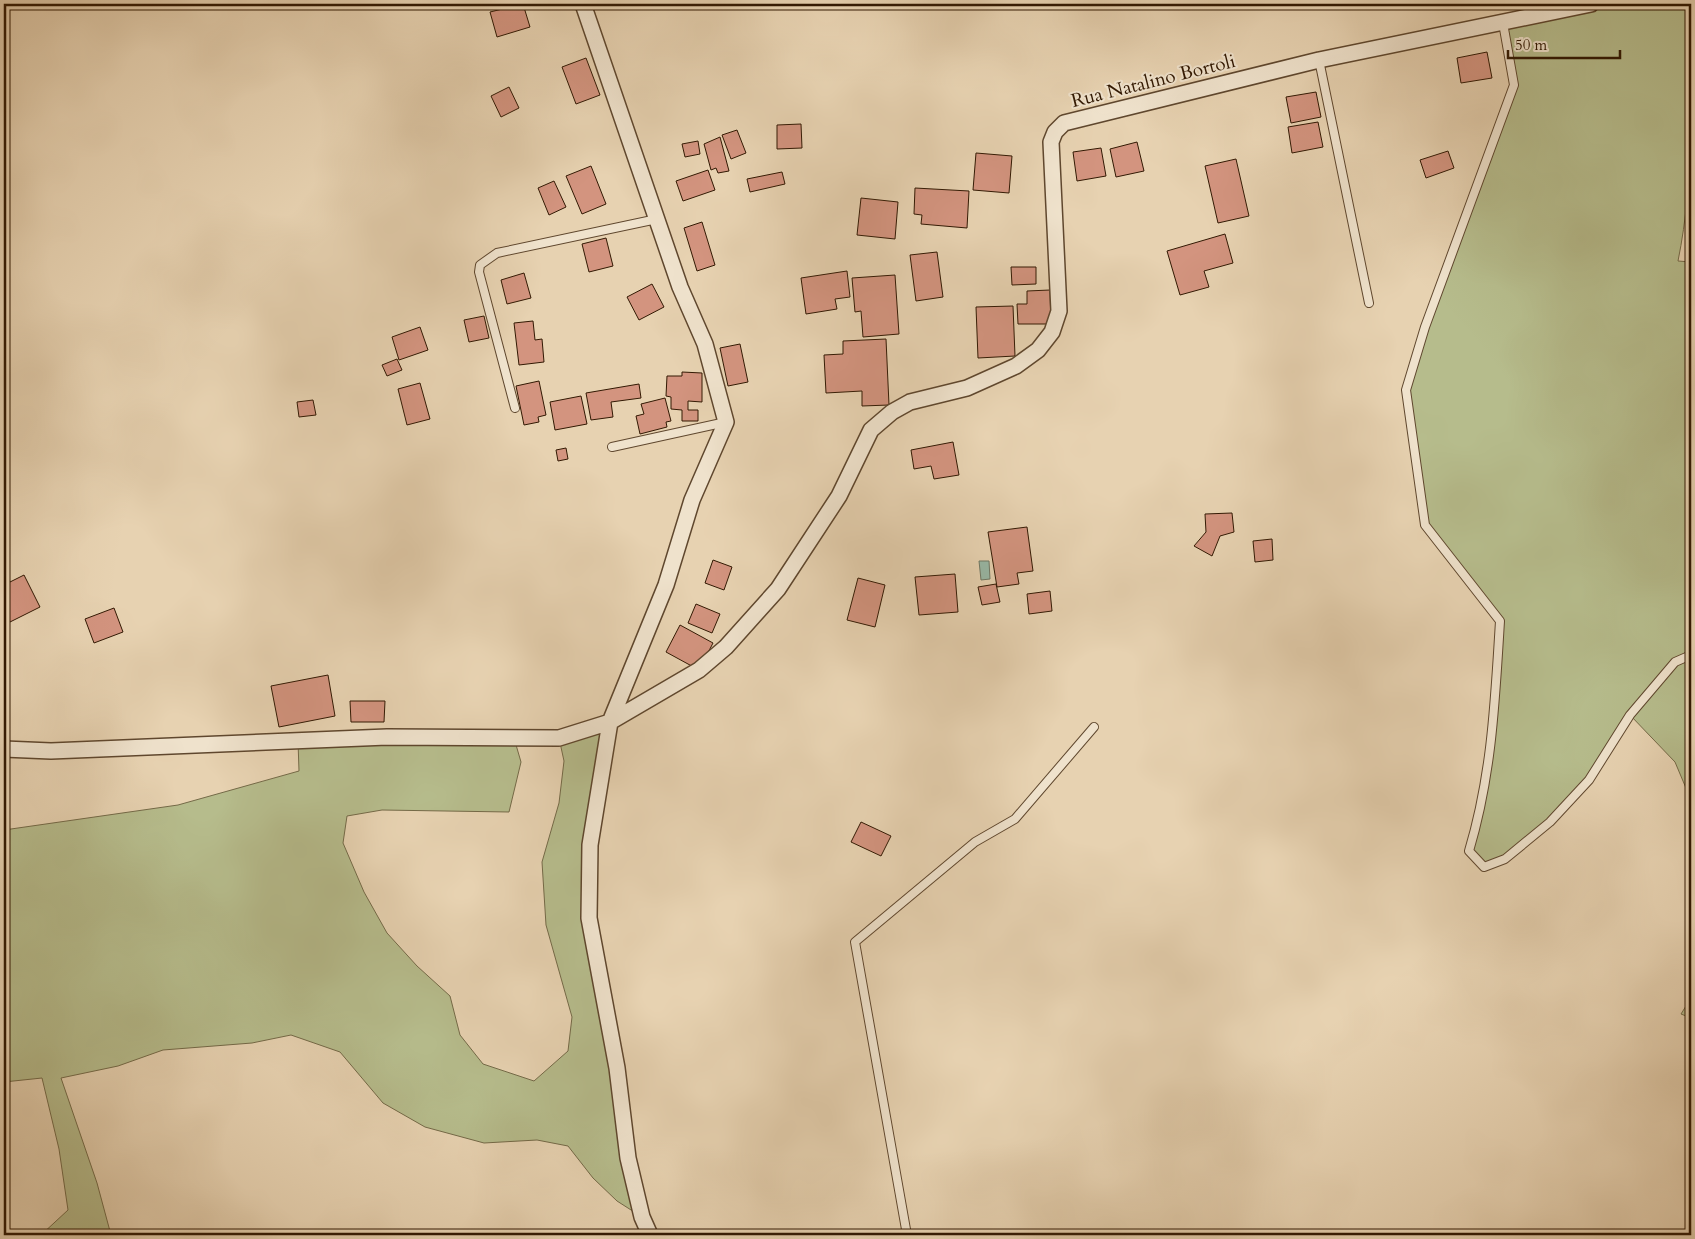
<svg xmlns="http://www.w3.org/2000/svg" width="1695" height="1239" viewBox="0 0 1695 1239" font-family="Cardo,serif">
<style>
.green{fill:#b6bc8c;stroke:#746a48}
.water{fill:#98b8a6;stroke:#6f7865}
.building{fill:#d3947f;stroke:#321903}
.lines{fill:none;stroke-linecap:round;stroke-linejoin:round}
.lane-casing{stroke:#5f472e;stroke-width:10}
.street-casing{stroke:#5f472e;stroke-width:18}
.lane{stroke:#efe2cc;stroke-width:8}
.street{stroke:#efe2cc;stroke-width:15}
.labels{text-anchor:middle;stroke-width:4;stroke-linejoin:round;paint-order:stroke}
.street-label{font-size:19px;fill:#321903;stroke:#efe2cc}
</style>
<rect width="100%" height="100%" fill="#e7d2b1"/>
<filter id="stains"><feTurbulence type="fractalNoise" baseFrequency=".004" numOctaves="4"/><feColorMatrix values="0 0 0 0 .2 0 0 0 0 .09 0 0 0 0 .02 0 0 0 .5 -.17"/></filter>
<radialGradient id="worn" r=".72"><stop offset=".6" stop-color="#630" stop-opacity="0"/><stop offset="1" stop-color="#630" stop-opacity=".3"/></radialGradient>
<path class="green" d="M1591,4H1691C1691,89 1695,178 1678,261L1691,262V800L1675,762L1630,715L1589,780L1505,859L1484,867L1469,851L1493,741L1500,621L1425,525L1406,390L1514,85L1503,23Z
M610,722L589,918L642,1217L617,1201L593,1178L568,1146L537,1140L484,1143L425,1127L383,1103L340,1052L291,1035L252,1043L163,1050L118,1066L61,1078L97,1183L111,1235H41L68,1210L59,1149L42,1078L4,1082V830L178,805L299,771L298,741L514,738L521,762L509,812L382,810L347,816L343,843L364,892L387,933L417,966L450,996L460,1035L483,1064L534,1081L568,1051L572,1017L546,925L542,862L559,803L564,761L559,738Z
M1691,998V1018L1681,1014Z"/>
<path class="water" d="M979,561H989L990,579L981,580Z"/>
<path class="building" d="M523,4L530,27L497,37L490,12Z
M1487,52L1492,78L1461,83L1457,58Z
M586,58L600,95L576,104L562,67Z
M509,87L519,108L501,117L491,96Z
M1316,92L1321,117L1291,123L1286,97Z
M1318,122L1323,147L1292,153L1288,127Z
M801,124L802,148L777,149V125Z
M737,130L746,153L731,159L722,135Z
M720,137L729,171L718,173L716,168L711,170L704,144Z
M698,141L700,154L685,157L682,144Z
M1137,142L1144,171L1116,177L1110,149Z
M1101,148L1106,176L1077,181L1073,152Z
M1448,151L1454,168L1426,178L1420,160Z
M976,153L1012,156L1009,193L973,190Z
M1236,159L1249,216L1218,223L1205,166Z
M591,166L606,204L582,214L566,176Z
M708,170L715,190L683,201L676,181Z
M782,172L785,184L750,192L747,179Z
M554,181L566,207L549,215L538,188Z
M915,188L969,191L967,228L921,224L922,215L914,214Z
M861,198L898,202L895,239L857,235Z
M702,222L715,265L697,271L684,228Z
M1225,234L1233,263L1204,271L1209,287L1180,295L1167,251Z
M606,238L613,266L589,272L582,244Z
M937,252L943,297L916,301L910,255Z
M1011,267H1036V284L1012,285Z
M847,271L850,297L835,299L837,309L806,314L801,278Z
M524,273L531,298L507,304L501,280Z
M895,275L899,334L863,337L861,311L855,312L852,278Z
M652,284L664,307L639,320L627,297Z
M1050,290L1051,324H1018L1017,304H1027V291Z
M1013,306L1015,356L978,358L976,307Z
M484,316L489,338L469,342L464,320Z
M533,321L535,340L542,339L544,362L519,365L514,323Z
M420,327L428,350L399,360L392,337Z
M886,339L889,405L862,406V391L826,393L824,355L843,354V341Z
M740,344L748,382L728,386L720,348Z
M397,359L402,370L387,376L382,365Z
M682,372L702,373V402L688,401V410H698V421H682V410L671,409V397L666,396L667,376H682Z
M539,381L546,415L538,417L539,422L524,425L516,386Z
M420,383L430,419L407,425L398,389Z
M639,384L641,398L611,402L613,417L591,420L586,393Z
M581,396L587,424L555,430L550,402Z
M665,398L671,421L666,422L667,427L640,434L636,416L644,414L641,404Z
M313,400L316,415L299,417L297,402Z
M953,442L959,475L934,479L931,466L914,469L911,450Z
M566,448L568,459L558,461L556,450Z
M1232,513L1234,532L1220,536L1212,556L1194,546L1206,532L1205,514Z
M1027,527L1033,571L1017,573L1019,584L997,587L988,532Z
M1272,539L1273,560L1255,562L1253,541Z
M713,560L732,567L724,590L705,583Z
M4,570L10,582L24,575L40,607L6,624Z
M955,574L958,612L919,615L915,577Z
M858,578L885,585L875,627L847,620Z
M996,584L1000,602L982,605L978,587Z
M1050,591L1052,611L1029,614L1027,594Z
M696,604L720,614L712,633L688,623Z
M114,608L123,632L94,643L85,619Z
M680,625L713,643L699,670L666,652Z
M328,675L335,716L279,727L271,686Z
M350,701H385L384,722H351Z
M861,822L891,836L881,856L851,842Z"/>
<g class="lines">
<defs>
<path id="lane" d="M1503,23L1514,85L1425,327L1406,390L1425,525L1500,621C1495,701 1492,774 1469,851L1484,867L1505,859L1550,822L1589,780L1630,715L1675,662L1691,655
M1319,60L1369,303
M515,408L479,272L480,265L497,253L657,219
M612,447L726,422
M907,1235L855,942L975,842L1015,819L1094,727"/>
<path id="street" d="M583,4L680,287L705,344L726,422L692,500L666,585L610,722L590,845L589,918L617,1068L628,1158L642,1217L650,1235
M4,749L51,751L387,737L559,738L610,722L699,670L726,647L778,589L839,496L871,430L892,412L910,402L967,388L1016,366L1038,350L1052,332L1059,311L1051,142L1055,132L1064,123L1319,60L1591,4"/>
</defs>
<use href="#lane" class="lane-casing"/>
<use href="#street" class="street-casing"/>
<use href="#lane" class="lane"/>
<use href="#street" class="street"/>
</g>
<g class="labels">
<g class="street-label">
<text transform="translate(1153 80) rotate(-14)" y="7">Rua Natalino Bortoli</text>
</g>
</g>
<rect width="1695" height="1239" fill="none" stroke="#e7d2b1" stroke-width="20"/>
<rect x="5" y="5" width="1685" height="1229" fill="none" stroke="#321903" stroke-width="2.5"/>
<rect x="10" y="10" width="1675" height="1219" fill="none" stroke="#321903"/>
<path d="M1508 50v8h112v-8" fill="none" stroke="#321903" stroke-width="2.5"/>
<text x="1515" y="50" font-size="15" fill="#321903" stroke="#efe2cc" stroke-width="4" paint-order="stroke">50 m</text>
<rect width="100%" height="100%" filter="url(#stains)"/>
<rect width="100%" height="100%" fill="url(#worn)"/>
</svg>
